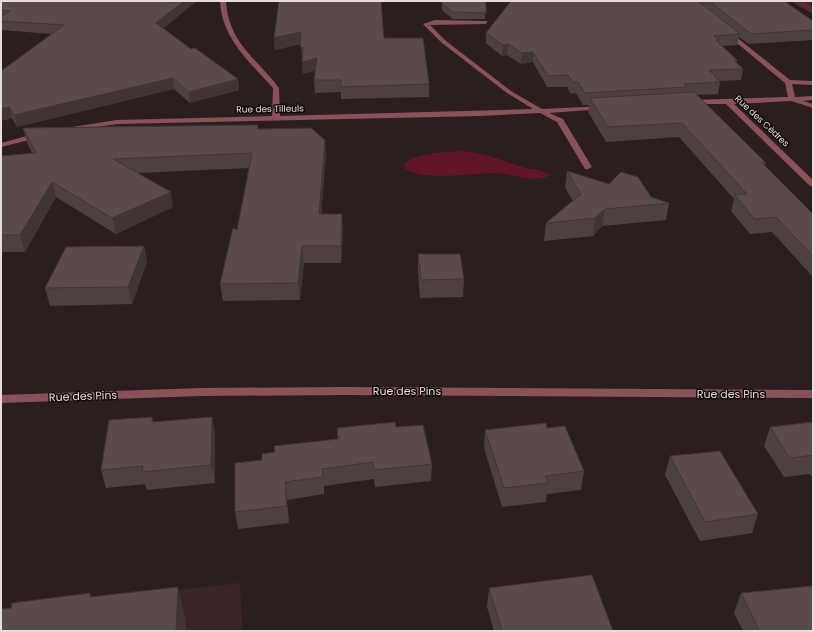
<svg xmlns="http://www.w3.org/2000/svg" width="814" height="632" viewBox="0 0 814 632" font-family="Poppins,sans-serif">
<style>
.built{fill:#3a2527}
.green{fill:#5a2b32}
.water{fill:#601626}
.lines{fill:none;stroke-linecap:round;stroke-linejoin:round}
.stream{fill:#601626;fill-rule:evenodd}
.minor{fill:#895258;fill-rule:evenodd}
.tertiary{fill:#895258;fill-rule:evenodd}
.wall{fill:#4e4040}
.shaded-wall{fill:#403434}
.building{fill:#5b4a4b;stroke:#403434}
.labels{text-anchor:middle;stroke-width:3;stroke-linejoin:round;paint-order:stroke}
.far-street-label{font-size:9px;fill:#e7dcdd;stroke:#10090a}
.street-label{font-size:11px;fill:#e7dcdd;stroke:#10090a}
</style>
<rect width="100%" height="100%" fill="#2c1d1f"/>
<path class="built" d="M240,583L242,631H1V609Z"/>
<path class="green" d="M791,1H813V14Z"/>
<path class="water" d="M463,151C486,153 505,162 526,168C534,170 544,169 549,176C530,183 514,174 495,173C478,172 412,184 403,165C416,151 446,153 463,151Z"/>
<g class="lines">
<path class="stream" d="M804,1H810L813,3V8Z"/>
<path class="minor" d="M220,1H226C228,42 257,59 279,88L280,116L533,109L507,93L442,43L423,24L435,20L487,21V23L485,24L430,25L446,41L511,91L542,109L604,106L606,107L602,109L549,113L563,119L592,167L588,169H585L557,122L540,113L480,116L117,124L56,133V129H59L117,120L272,116L273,88C249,61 222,39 220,1Z
M726,32H730L790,80L813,81V85L792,84L795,97L813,96V100L803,101L813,104V108L791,101L734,104L813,180V186H810L726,104H692L689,102L692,100L788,97L785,83L726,34Z
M38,133L42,135L41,137L1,147V143Z"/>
<path class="tertiary" d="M344,387L813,390V398L344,395L200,396L1,403V395L200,388Z"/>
</g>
<path class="wall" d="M1,1L163,29L191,49L238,79L239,90L190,103L174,89L17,127L12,118L1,121L52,34L1,30Z
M486,1L485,19H453L442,10V4Z
M511,1H784L813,21V40L749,44L739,37L737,45L722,46L737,60L736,63L743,69L741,80L719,81L720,82L718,94L697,95L766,163L765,166L813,214V277L772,232L750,234L731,211L734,199L679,137L606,142L588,112L589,105H583L576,93L571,94L567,87H547L533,62L521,64L507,55L502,56L486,43V33Z
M274,38H384L429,84V97L341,99V92L315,93L314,80L316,70L303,74L301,44L275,50Z
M258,125V129L326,155L321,214L343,230L341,263H304L300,300L223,301L220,284L237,230L249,168L138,173L173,207L116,234L56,197L25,252H3L1,256V156L32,153L27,143L23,128Z
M567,171L669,203L666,220L602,226L593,236L544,241L546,223L573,201L565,188Z
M144,246L147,262L132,304L50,306L45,288Z
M418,254L464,279L463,297L420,298L418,272Z
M152,417L153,422L212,417L215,434V483L147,490L145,484L106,488L101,470Z
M813,422V478L810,474L784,477L764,446L770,427Z
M396,427L432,464L431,481L375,487L374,479L324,486V494L287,500L289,523L238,529L235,512L338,439L337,428Z
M547,428L584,471L581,490L547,494L546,502L502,507L484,448L485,430Z
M670,456L758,514L752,533L700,541L665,475Z
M489,588L613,631H494L487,607Z
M741,593L813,631H743L734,613Z"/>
<path class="shaded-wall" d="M184,1H197L158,33L156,23Z
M301,32L302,43L275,50L274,38Z
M508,44L507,55L502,56L503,45Z
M533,52V62L521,64L522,53Z
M317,58L318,70L303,74L302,62Z
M173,78L174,89L17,127L14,115Z
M238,79L239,90L190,103L189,92Z
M9,107L12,118L1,121V109Z
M325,140L326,155L320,230L319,214Z
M52,182L56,197L25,252L20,235Z
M171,192L173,207L116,234L112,218Z
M605,209L602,226L593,236L595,218Z
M342,214L343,230L341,263V246Z
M1,244L3,252L1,256Z
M144,246L147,262L132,304L128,287Z
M302,246L304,263L300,300L298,283Z
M212,417L215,434V483L211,465Z
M178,587L186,621V631H176Z"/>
<path class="building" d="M1,1H184L156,23L191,49L195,48L238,79L189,92L173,78L14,115L9,107L1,109V71L64,25L1,21V17L10,11L1,10Z
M279,1H381L384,38H423L429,84L341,87V80H314L317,58L302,62L303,47H300L301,32L274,38Z
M442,1H486V13L453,12L442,4Z
M511,1H698L740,34L714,36L719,40H716L737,60H734L743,69L709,70L720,82L684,84L687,87L585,93L578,82H573L568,75L548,76L533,52L522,53L508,44L503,45L486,33Z
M710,1H784L813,21V30L751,34Z
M694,92L766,163H762L813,214V256L776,217L754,219L735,195L747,194L682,123L608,127L590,98Z
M258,125L257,129L311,128L325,140L319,214H342L341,246H302L298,283L220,284L233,228L237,230L252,153L113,159L171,192L112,218L52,182L20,235H1V156L36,153L23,128Z
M567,171L609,184L621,172L638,177L651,197L669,203L605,209L595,218L546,223L581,194Z
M144,246L128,287L45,288L66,247Z
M418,254H460L464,279L421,280Z
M152,417V422L212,417L211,465L142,472L143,466L101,470L109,420Z
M395,422L396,427L423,425L432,464L374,470L373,462L322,469L323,477L285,482L287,506L235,512V463L262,460V454L275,452L274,446L338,439L337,428Z
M813,422V455L790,458L770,427Z
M546,423L547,428L565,426L584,471L545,476L548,483L504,488L485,430Z
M720,451L758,514L705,522L670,456Z
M592,575L613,631H502L489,588Z
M812,586L813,589V631H760L741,593Z
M178,587L176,631H1V609L11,608L12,603L90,593V597Z"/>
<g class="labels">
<g class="far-street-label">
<text transform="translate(270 109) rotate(-1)" y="3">Rue des Tilleuls</text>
<text transform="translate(762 121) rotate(43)" y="3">Rue des Cèdres</text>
</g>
<g class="street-label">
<text x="407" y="395">Rue des Pins</text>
<text x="731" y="398">Rue des Pins</text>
<text transform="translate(83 396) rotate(-2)" y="4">Rue des Pins</text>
</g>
</g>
<rect width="814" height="632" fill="none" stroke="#e7dcdd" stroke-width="4"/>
</svg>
